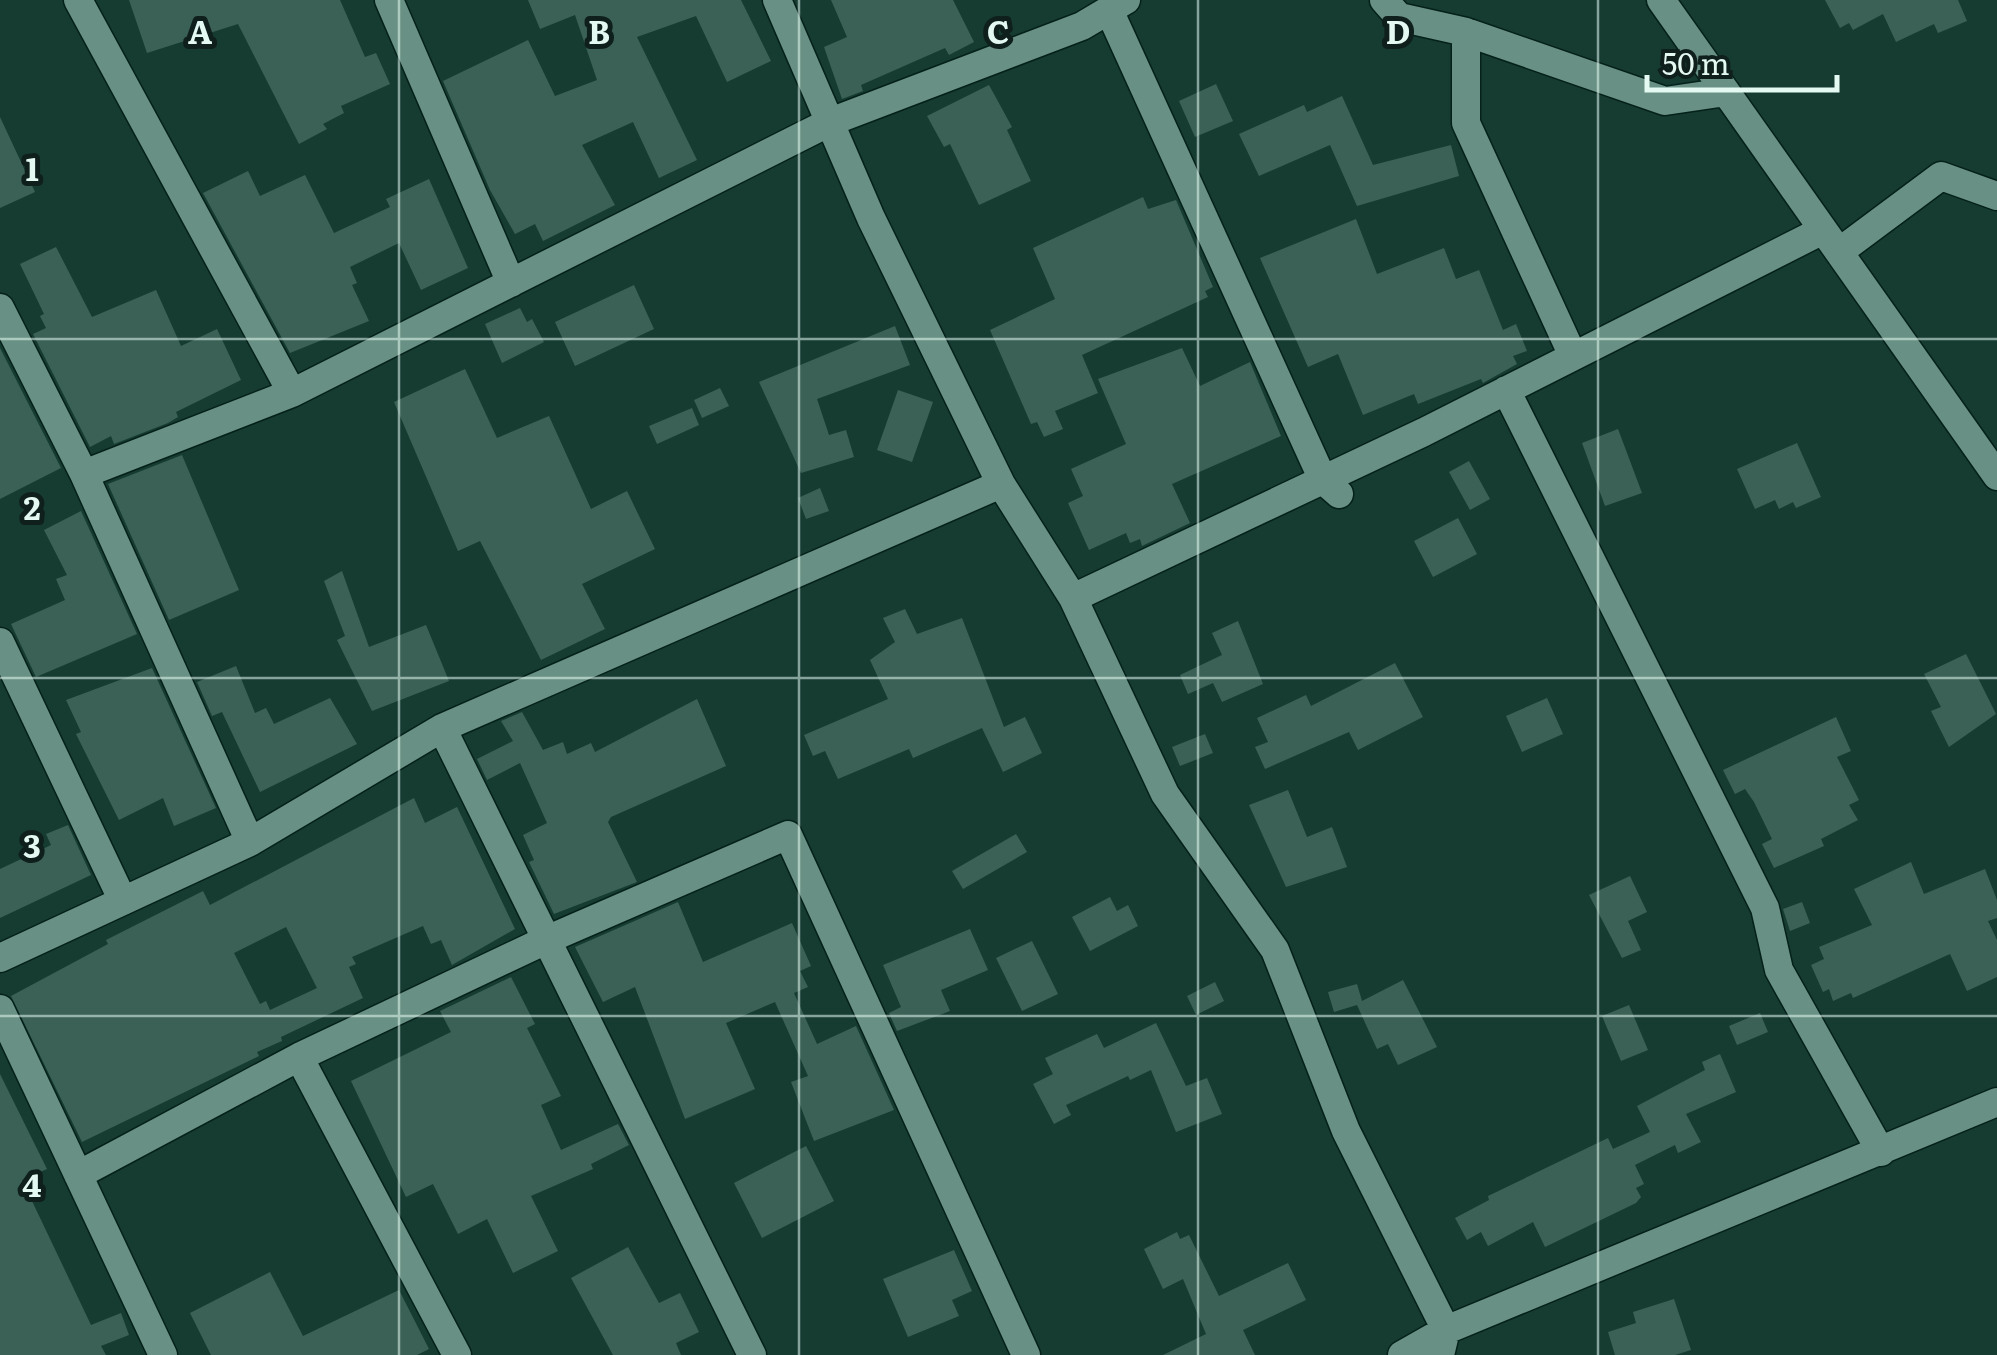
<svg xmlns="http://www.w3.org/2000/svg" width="1997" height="1355" viewBox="0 0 1997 1355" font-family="Literata,serif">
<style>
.building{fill:#3b6156;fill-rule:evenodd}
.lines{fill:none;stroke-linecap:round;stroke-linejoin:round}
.street-casing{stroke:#04211a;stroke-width:31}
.street{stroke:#699084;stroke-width:28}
.grid{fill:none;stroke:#e4f9f2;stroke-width:2.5;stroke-opacity:0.55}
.grid-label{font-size:32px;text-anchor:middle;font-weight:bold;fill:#e4f9f2;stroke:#0f1f1b;stroke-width:10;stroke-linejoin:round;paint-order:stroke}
</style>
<rect width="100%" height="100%" fill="#163c32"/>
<path class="building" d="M129,0H340L365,57L376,53L390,84L341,106L344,113L323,124L327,129L299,144L238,24L147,53Z
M528,0H741L771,61L727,82L696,16L637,37L697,160L659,178L633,122L582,145L615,205L543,241L535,224L515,234L490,190L443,81L528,40L555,96L597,80L575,15L540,29Z
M831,0H953L974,42L949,55L945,48L861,85L863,91L842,99L824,47L847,37Z
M1825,0H1958L1967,21L1938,33L1934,24L1896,42L1883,14L1853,30L1849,23L1840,28Z
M1216,84L1233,121L1195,137L1179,101Z
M989,85L1012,127L1007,130L1031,181L979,205L950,144L944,147L927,116Z
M1342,96L1373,165L1451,145L1459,176L1357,206L1330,145L1259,176L1239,134L1304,105L1307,112Z
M0,117L35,192L0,208Z
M248,171L260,196L305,175L334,233L390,207L386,199L429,179L468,268L421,290L399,243L350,267L357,283L352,285L369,321L290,353L203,193Z
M1143,197L1148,209L1176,200L1213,287L1205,291L1208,297L1082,355L1098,393L1055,411L1063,429L1044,437L1037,422L1031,424L990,330L1055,299L1033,248Z
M1356,219L1377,274L1444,248L1456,279L1479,270L1503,330L1516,324L1527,351L1513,356L1517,364L1483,383L1481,379L1418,404L1414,394L1363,415L1338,354L1308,367L1260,258Z
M56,247L92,317L156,290L181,346L217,329L241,380L176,412L178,417L168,423L114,444L111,436L90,447L33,334L46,328L40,316L44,314L20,264Z
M634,285L654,329L575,366L555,322Z
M520,308L527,322L532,319L544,342L502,363L485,324Z
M895,326L910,365L817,399L829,435L846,430L854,457L801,473L759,382Z
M0,348L61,468L0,499Z
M1182,348L1200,386L1250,362L1281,436L1172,484L1190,523L1142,546L1140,539L1130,543L1126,533L1089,550L1068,503L1083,496L1071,469L1126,444L1098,379Z
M465,369L497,438L549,416L591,509L627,491L655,549L582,584L605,629L541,660L480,541L458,551L394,402Z
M720,388L729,406L702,418L694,400Z
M898,390L933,402L912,462L877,450Z
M692,408L699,425L657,444L649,426Z
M1618,429L1642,493L1605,506L1582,443Z
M1797,443L1821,497L1796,508L1793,502L1779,509L1775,500L1755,509L1737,469Z
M182,455L239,590L169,620L108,484Z
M1469,461L1490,499L1470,510L1449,472Z
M820,488L829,511L806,519L798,498Z
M81,511L137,634L36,677L11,624L65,600L56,579L67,575L44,530Z
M1458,518L1477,554L1433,577L1414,541Z
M342,571L369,647L426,625L449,681L372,711L337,640L345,636L324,581Z
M905,609L917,634L962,618L1004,727L1025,717L1042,753L1003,772L982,728L913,758L909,749L838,779L825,751L813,756L804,735L888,699L870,660L895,642L883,618Z
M1238,621L1263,684L1222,702L1213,683L1188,694L1180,675L1222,655L1212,633Z
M1966,654L1996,714L1949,747L1931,711L1941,707L1924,674Z
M1395,663L1423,717L1358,750L1349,732L1265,769L1255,747L1268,742L1257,718L1306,695L1311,706Z
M236,666L255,713L266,708L274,724L330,698L357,744L260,792L222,712L212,716L197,682Z
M152,668L216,808L174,826L163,798L119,820L76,734L81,732L66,700Z
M1547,698L1563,734L1522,752L1506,716Z
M697,699L726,766L611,817L608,822L637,882L554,914L529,862L534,860L523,835L547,823L520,763L487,780L477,759L513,741L501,721L522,712L543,750L563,742L567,754L591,743L595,752Z
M1836,717L1851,751L1837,757L1859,800L1849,805L1858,820L1821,839L1824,846L1774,868L1762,844L1772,839L1754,802L1745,789L1735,794L1723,770Z
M1205,734L1213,753L1180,766L1172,747Z
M1288,790L1307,837L1332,827L1347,867L1286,887L1249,805Z
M414,798L425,823L457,807L515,929L452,965L441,940L431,944L423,926L352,957L356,964L349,967L363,998L281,1037L282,1041L257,1052L259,1056L82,1142L11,996L108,944L106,940L203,891L210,905ZM286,927L317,988L270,1010L266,1001L260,1004L234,953Z
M68,825L91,875L0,918V869L51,845L46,834Z
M1016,834L1027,852L963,889L952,871Z
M1911,862L1924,894L1985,869L1997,900V918L1988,921L1997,940V977L1967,991L1950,954L1853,998L1851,993L1833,1001L1829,989L1823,992L1811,965L1824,959L1819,947L1872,925L1854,889Z
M1630,876L1647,912L1628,921L1641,950L1622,958L1589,895Z
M1110,897L1117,911L1128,905L1138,926L1090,951L1072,917Z
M678,902L703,962L792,923L811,966L800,971L808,987L794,993L817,1044L856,1026L894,1110L814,1141L791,1082L808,1076L775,1002L726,1023L755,1089L685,1119L635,987L603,1002L575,947Z
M1802,902L1810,923L1790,931L1783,909Z
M970,929L988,970L941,990L950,1011L897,1031L889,1013L901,1007L883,965Z
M1032,941L1058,994L1022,1011L996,958Z
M511,977L535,1024L527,1028L561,1096L541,1105L561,1150L618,1124L629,1145L591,1164L593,1169L531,1196L558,1251L513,1273L487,1219L458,1234L433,1184L406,1197L351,1081L451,1032L440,1011Z
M1403,980L1437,1047L1398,1065L1388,1044L1377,1049L1357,1005L1334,1012L1328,992L1357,984L1362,1001Z
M1215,982L1224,1001L1196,1015L1187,996Z
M1629,1005L1648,1050L1621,1061L1602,1016Z
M1760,1013L1768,1032L1737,1045L1729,1026Z
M1156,1023L1186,1086L1207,1078L1222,1114L1176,1132L1151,1070L1130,1080L1128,1076L1066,1105L1071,1115L1054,1124L1033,1084L1053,1074L1045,1058L1097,1034L1104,1048Z
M1720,1054L1736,1092L1686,1114L1701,1142L1678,1153L1675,1145L1635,1165L1644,1184L1636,1188L1641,1197L1636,1203L1545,1247L1533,1222L1488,1246L1481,1232L1467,1240L1455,1218L1489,1200L1488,1196L1608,1138L1613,1149L1650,1132L1637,1106L1705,1070L1702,1062Z
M0,1074L47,1169L22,1180L91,1325L121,1313L129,1335L101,1346L106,1355H0Z
M806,1146L834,1201L762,1238L734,1183Z
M1177,1232L1180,1239L1189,1235L1219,1296L1288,1263L1306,1300L1243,1330L1255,1355H1163L1206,1334L1183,1279L1163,1289L1144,1249Z
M628,1247L659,1303L680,1293L699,1332L676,1343L681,1355H613L571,1278Z
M954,1250L972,1291L952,1300L959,1316L908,1337L883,1279Z
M270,1272L303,1336L399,1290L429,1349L417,1355H211L190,1313Z
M1674,1299L1691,1350L1675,1355H1615L1608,1332L1636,1323L1633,1312Z"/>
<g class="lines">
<defs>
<path id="street" d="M78,0L292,393
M389,0L511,283
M777,0L871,218L1001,484L1073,598L1165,794L1275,950L1346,1131L1446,1330L1440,1355
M1384,0L1399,17L1466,32L1665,101L1726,92
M1661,0L1997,476
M1109,10L1323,480L1339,494
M1466,32V123L1573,356
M1839,252L1941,176L1997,196
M0,308L84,474L250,842
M1506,390L1765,908L1779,970L1881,1152
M84,474L292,393L830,122L1082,26L1126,0
M1073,598L1424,432L1823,230
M0,642L123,901
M442,728L752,1355
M0,958L250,842L442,728L1001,484
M0,1009L163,1355
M299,1057L457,1355
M78,1175L299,1057L544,941L788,835L1026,1355
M1402,1355L1446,1330L1997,1102"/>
</defs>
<use href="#street" class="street-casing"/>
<use href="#street" class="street"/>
</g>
<path class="grid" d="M399,0V1355M799,0V1355M1198,0V1355M1598,0V1355M0,339H1997M0,678H1997M0,1016H1997"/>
<g class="grid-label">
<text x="200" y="44">A</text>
<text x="599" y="44">B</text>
<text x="998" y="44">C</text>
<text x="1398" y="44">D</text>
<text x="32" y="181">1</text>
<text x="32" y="520">2</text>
<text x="32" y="858">3</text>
<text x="32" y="1197">4</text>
</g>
<path d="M1647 75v15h190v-15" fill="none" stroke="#e4f9f2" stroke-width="5"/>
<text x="1662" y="75" font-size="30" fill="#e4f9f2" stroke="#0f1f1b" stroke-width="8" paint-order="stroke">50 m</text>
</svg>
